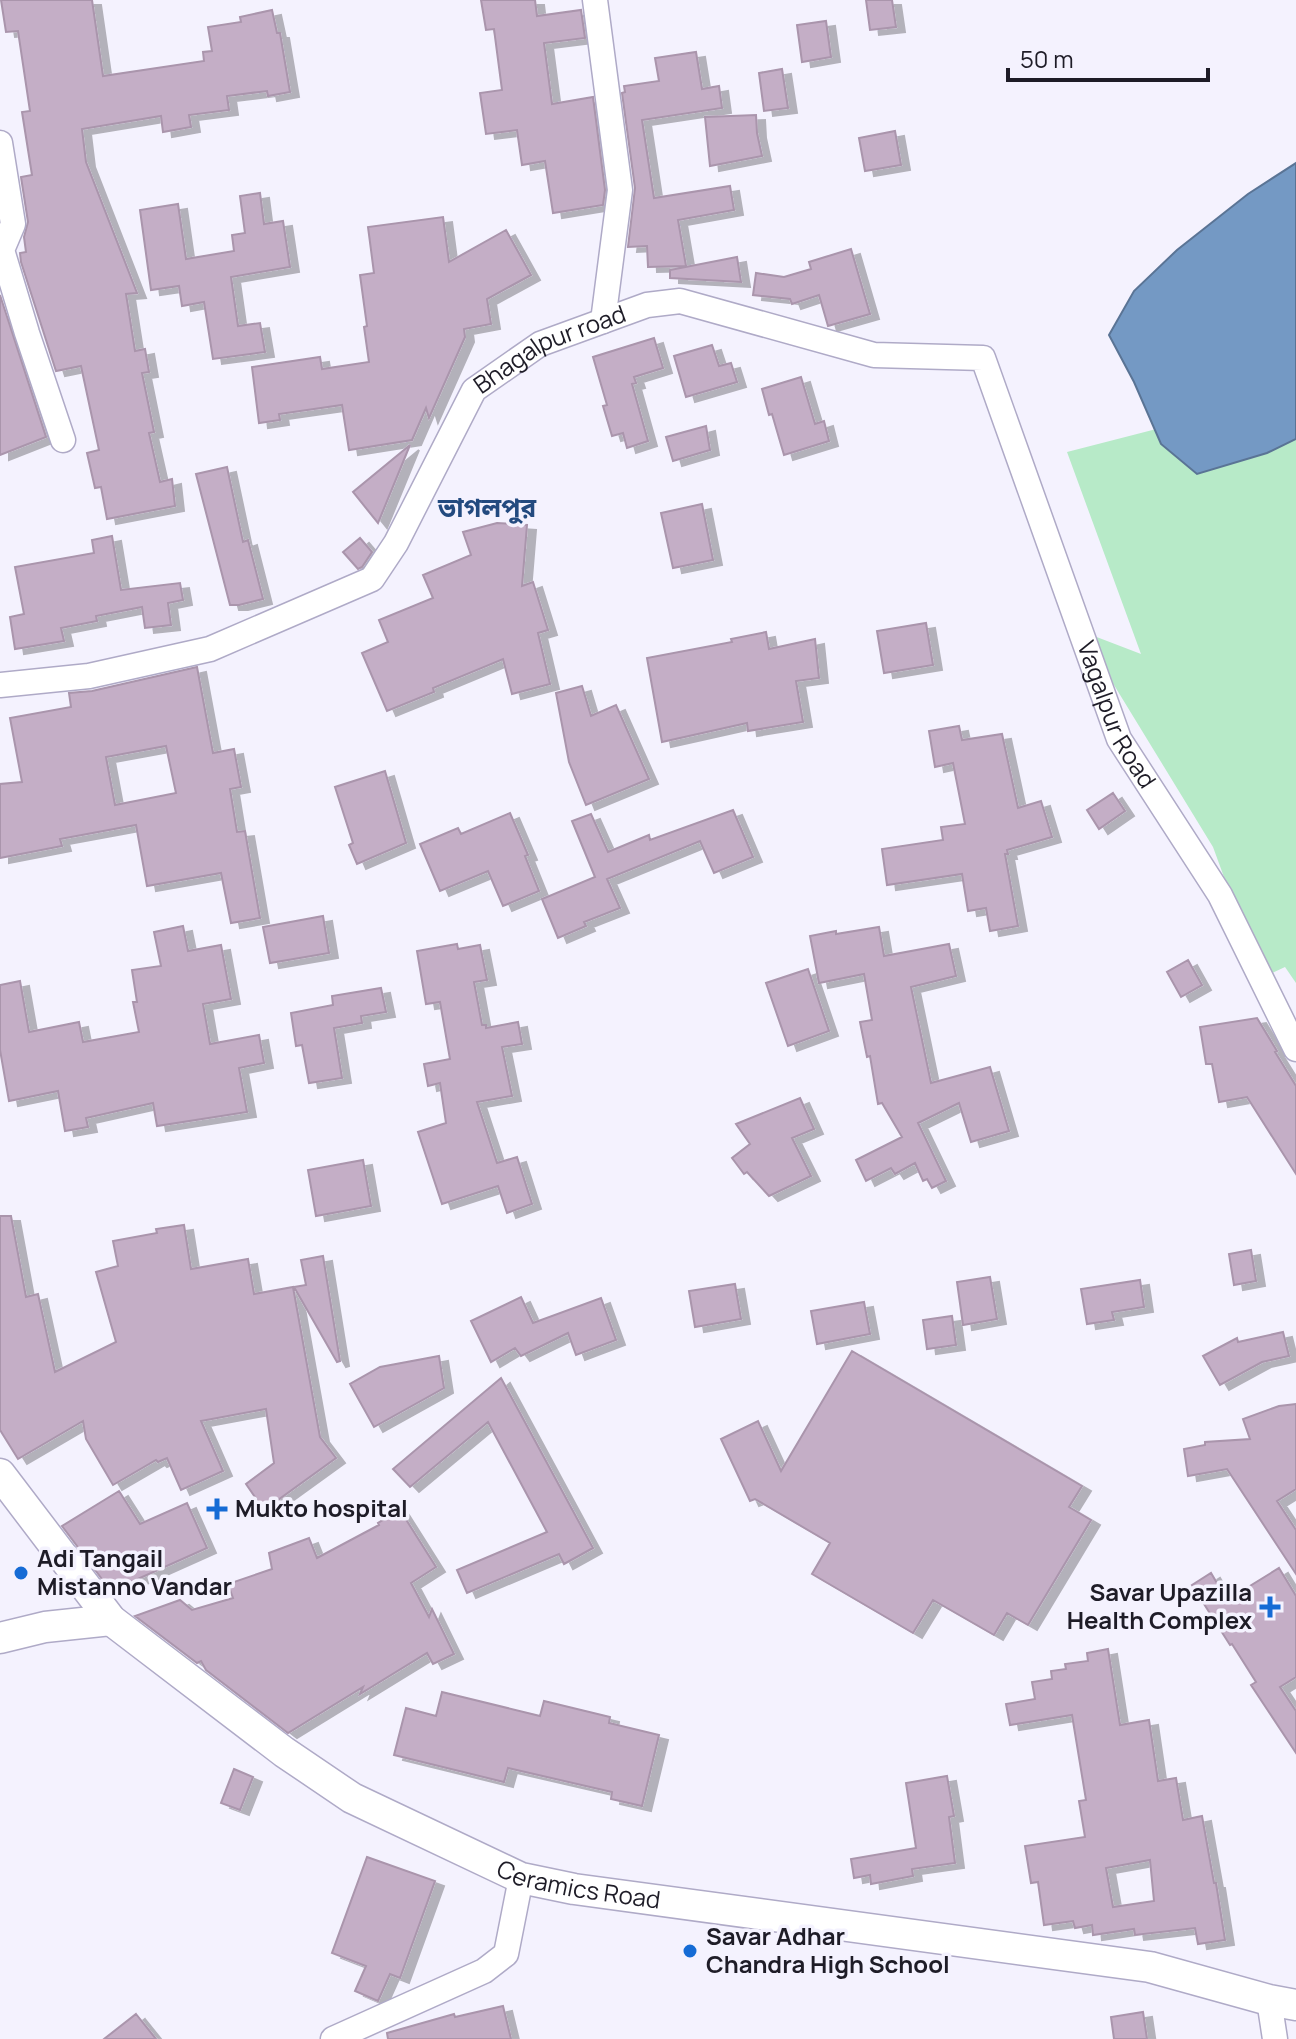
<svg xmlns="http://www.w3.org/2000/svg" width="1296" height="2039" viewBox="0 0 1296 2039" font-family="Manrope,'Noto Sans Bengali',sans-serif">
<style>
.green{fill:#b7eac8}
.water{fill:#7499c4;stroke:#5a7495;stroke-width:2}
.building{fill:#c4aec6;stroke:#aa95ac;stroke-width:2;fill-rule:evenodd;filter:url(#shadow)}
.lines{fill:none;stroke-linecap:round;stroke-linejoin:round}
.minor-casing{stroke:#afaac7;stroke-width:27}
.tertiary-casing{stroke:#afaac7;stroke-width:33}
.minor{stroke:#fff;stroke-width:24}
.tertiary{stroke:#fff;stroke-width:30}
.poi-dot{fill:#156bd5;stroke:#f4f2fe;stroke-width:3}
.labels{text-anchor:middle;stroke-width:7;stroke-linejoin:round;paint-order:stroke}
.street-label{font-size:24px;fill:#1e1c27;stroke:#f4f2fe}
.poi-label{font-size:24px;font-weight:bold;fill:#1e1c27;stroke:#f4f2fe;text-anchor:start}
.neighbourhood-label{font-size:26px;font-weight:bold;fill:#234a7f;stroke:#f4f2fe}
</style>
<defs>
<filter id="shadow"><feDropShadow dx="9" dy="5" stdDeviation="0" flood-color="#0004"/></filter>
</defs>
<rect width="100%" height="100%" fill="#f4f2fe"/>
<path class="green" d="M1296,393V983L1285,967L1261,978L1213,847L1081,631L1141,654L1067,452Z"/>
<path class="water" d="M1296,163V439L1267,453L1197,474L1161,444L1134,382L1109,335L1134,291L1177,250L1248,194Z"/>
<path class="building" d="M1,0H92L103,76L204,61L203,52L212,51L208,27L241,22L240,17L272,10L277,33H280L290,92L268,96L267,91L227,96L229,110L189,115L191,127L163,132L161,116L82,129L86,162L137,293L126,294L135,351L145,349L149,372L142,373L154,432L149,433L160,482L172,479L175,506L107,519L101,487L95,488L87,453L99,450L81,366L56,371L21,262L20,253L26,252L24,237L28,222L21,177L32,175L22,112L30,111L18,31L6,32Z
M481,0H535L537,16L581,10L585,38L544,43L552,104L593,97L605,190L603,205L553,213L545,161L522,165L517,130L486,134L480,93L502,90L494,29L486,30Z
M866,0H892L896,27L870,30Z
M826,21L831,57L802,62L797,25Z
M696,52L702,89L719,86L722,108L642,120L654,198L730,186L734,210L678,220L686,266L648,267L647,246L628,247L635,188L622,93L625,92L624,86L659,81L655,58Z
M782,69L788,108L764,111L759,73Z
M756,115L757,133L762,156L710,166L705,117Z
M895,131L901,165L865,171L859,138Z
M260,193L264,224L283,221L290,267L231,277L238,326L260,323L265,352L213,359L204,302L182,306L179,286L151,290L140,210L178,204L186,259L234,251L232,235L245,233L240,196Z
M443,217L449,262L506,230L531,275L487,299L491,324L464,329L465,337L429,418L426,408L412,440L349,450L342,405L279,414L280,420L259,423L252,367L320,357L322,369L369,362L364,327L367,326L360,275L374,273L368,227Z
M851,249L870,314L828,326L819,295L792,304L790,299L753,295L756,273L784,277L811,269L809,262Z
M737,257L741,282L670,278V270Z
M0,295L46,437L0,455Z
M654,338L663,368L634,377L636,383L632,384L648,441L627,448L623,433L612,436L603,406L607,405L593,357Z
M712,345L719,366L731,363L737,382L686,397L674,356Z
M801,377L815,424L824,421L829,441L784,455L772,414L769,415L762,389Z
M706,426L710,450L673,461L666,437Z
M410,445L378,523L353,492Z
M227,467L243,542L248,540L263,599L239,605H230L196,474Z
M702,504L713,560L673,568L661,513Z
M497,523L527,525L522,586L533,582L548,630L538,633L550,684L512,694L503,659L433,688L434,692L387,711L362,653L388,642L379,620L433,598L423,575L471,555L463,532Z
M112,536L121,590L180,583L183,600L168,603L171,625L145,628L142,607L96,616L97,621L61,628L64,641L15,649L10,617L24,614L15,567L94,553L92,540Z
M360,538L372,552L362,567L358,569L343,552Z
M926,623L933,665L884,673L877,631Z
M766,632L769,649L815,639L819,678L796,681L803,722L748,731L747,723L662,742L647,658L732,642L731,639Z
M197,667L213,753L234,749L241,787L230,789L237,832L245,831L260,918L231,923L221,873L147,886L136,825L60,839L62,846L0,858V784L22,782L10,718L71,707L69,693L92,691ZM166,746L176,793L115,805L106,757Z
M582,686L591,716L616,705L649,779L586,805L569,762L556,693Z
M959,726L962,740L1002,734L1018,808L1041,801L1052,837L1007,850L1008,854H1005L1018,926L990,931L986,908L968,911L962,874L887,885L882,849L943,840L941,827L965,824L953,763L935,767L929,731Z
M385,771L406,843L357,864L349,845L353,843L335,787Z
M1113,793L1125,811L1099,829L1087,810Z
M733,810L753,857L714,873L700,841L607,879L620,908L584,922L586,926L558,938L542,899L595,877L572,821L591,814L608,852L649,835L650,840Z
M510,813L528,855L525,856L539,891L503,906L488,871L440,891L420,844L458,828L461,834Z
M323,916L329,953L270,963L263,927Z
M183,926L188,951L221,945L231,999L203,1004L210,1044L259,1035L264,1063L239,1068L247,1112L157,1126L153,1103L86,1118L88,1127L65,1131L58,1091L9,1101L0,1050V985L20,981L29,1032L79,1022L83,1042L139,1032L133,1002H137L132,970L161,966L154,932Z
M879,927L884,956L949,944L956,976L911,987L931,1083L990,1067L1009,1131L971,1142L959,1103L918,1123L946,1181L932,1188L927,1179L923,1181L915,1163L895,1174L891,1168L866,1181L856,1160L902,1137L882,1103L878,1104L870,1056L867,1057L860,1022L872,1020L864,974L819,983L810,936L836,931V934Z
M457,944L458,949L480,945L487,980L474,982L482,1025H486V1028L518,1022L522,1044L502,1047L512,1096L477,1102L497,1163L517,1157L532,1204L507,1213L498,1186L442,1204L418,1132L446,1123L440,1083L428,1086L424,1064L450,1059L440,1002L426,1004L417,951Z
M1188,960L1202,985L1181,997L1167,972Z
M808,969L829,1031L788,1046L766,983Z
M381,988L386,1012L361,1016L362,1023L334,1028L342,1078L309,1083L302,1045L296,1046L291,1013L333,1005L332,996Z
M1257,1018L1277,1051L1275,1052L1296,1086V1174L1247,1097L1219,1102L1212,1064H1206L1200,1027Z
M800,1098L814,1129L792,1138L811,1176L769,1196L747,1172L744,1174L732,1158L750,1144L736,1124Z
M363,1160L371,1206L316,1216L308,1170Z
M0,1216H11L26,1297L38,1294L55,1372L116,1342L96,1272L118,1266L113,1241L157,1233L156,1229L184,1225L191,1269L248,1259L254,1294L293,1287L320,1437L336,1458L264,1510L246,1484L274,1463L266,1409L201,1421L223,1471L181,1490L167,1458L158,1462L156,1460L113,1485L86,1439L83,1421L18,1459L0,1430Z
M1251,1250L1256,1281L1234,1285L1229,1254Z
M323,1256L340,1361L337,1362L294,1287L306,1285L301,1260Z
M990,1277L997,1319L963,1325L957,1282Z
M1140,1280L1144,1307L1112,1312L1114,1320L1087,1324L1081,1289Z
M735,1284L741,1319L695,1327L689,1291Z
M521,1297L533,1323L601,1298L616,1340L576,1355L568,1333L521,1356L515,1348L491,1362L471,1321Z
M864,1302L870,1334L817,1344L811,1311Z
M952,1316L956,1345L927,1349L923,1320Z
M1283,1332L1289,1356L1262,1362L1220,1385L1203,1356L1237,1338L1238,1342Z
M852,1351L1082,1486L1069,1507L1091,1520L1028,1625L1007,1613L994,1635L933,1600L913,1633L812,1574L830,1543L755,1499L750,1501L721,1439L758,1421L781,1471Z
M439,1356L444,1388L374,1427L350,1384L380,1367Z
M501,1378L593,1548L564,1564L559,1554L467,1593L457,1570L547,1532L488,1422L410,1487L393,1469Z
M1296,1404V1489L1277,1501L1296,1530V1574L1227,1469L1188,1476L1184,1449L1205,1445V1442L1250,1439L1243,1419L1279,1406Z
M119,1491L140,1524L187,1503L207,1548L111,1591L62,1526Z
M400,1510L436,1567L411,1583L429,1617L432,1609L454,1654L433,1664L427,1653L360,1694L363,1687L288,1733L206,1670L201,1661L197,1663L135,1616L180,1600L192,1610L233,1598L228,1584L272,1569L269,1553L309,1538L317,1558L379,1525L378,1523Z
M1279,1568L1296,1596V1677L1280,1687L1296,1711V1753L1251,1685L1256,1682L1232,1644L1230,1645L1192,1585L1211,1573L1227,1600Z
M1108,1649L1120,1725L1149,1720L1158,1781L1176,1778L1183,1820L1202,1816L1214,1883H1216L1225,1940L1198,1944L1195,1928L1135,1935L1134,1929L1093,1935L1092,1925L1075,1928L1073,1921L1044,1925L1038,1882L1031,1883L1025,1846L1085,1837L1079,1801L1086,1800L1072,1715L1010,1725L1006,1704L1035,1699L1032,1682L1052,1679L1051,1671L1066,1669L1065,1664L1088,1661L1087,1653ZM1150,1860L1154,1901L1113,1907L1106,1868Z
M442,1692L540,1716L544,1701L610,1717L609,1723L659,1735L642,1806L611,1799L612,1792L508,1768L504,1782L394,1755L406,1708L436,1716Z
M234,1769L253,1777L240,1810L221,1803Z
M947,1776L954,1816L949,1817L955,1863L912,1869L913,1876L871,1884L870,1875L854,1878L851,1859L916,1848L906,1783Z
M367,1857L435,1881L400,1978L390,1974L378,2001L355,1991L366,1966L332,1953Z
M503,2006L511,2039H388L387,2033L454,2014L455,2017Z
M1143,2012L1147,2039H1114L1111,2017Z
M136,2014L156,2039H104Z"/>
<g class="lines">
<defs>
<g id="minor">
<path d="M595,0L620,190L603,321"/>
<path d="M0,143L13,224L2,250L27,333L63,440"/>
<path id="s1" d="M0,685L89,676L210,649L372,579L396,543L474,390L540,344L647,305L680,301L874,355L983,358L1119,739L1220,895L1296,1049"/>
<path d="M1269,2000L1275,2039"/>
<path d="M333,2039L484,1971L506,1954L521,1878"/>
</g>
<g id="tertiary">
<path id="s2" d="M0,1474L111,1620L284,1752L352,1798L521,1878L574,1889L1150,1967L1269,2000L1296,2005"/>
<path d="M0,1638L45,1627L111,1620"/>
</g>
</defs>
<use href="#minor" class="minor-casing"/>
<use href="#tertiary" class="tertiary-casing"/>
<use href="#minor" class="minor"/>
<use href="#tertiary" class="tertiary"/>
</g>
<g class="poi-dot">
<path d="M213 1497h8v8h8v8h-8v8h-8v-8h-8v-8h8z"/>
<circle cx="21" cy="1573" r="8"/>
<path d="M1266 1595h8v8h8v8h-8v8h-8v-8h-8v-8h8z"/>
<circle cx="690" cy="1951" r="8"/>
</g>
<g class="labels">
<g class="street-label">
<text dy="8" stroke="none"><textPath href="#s1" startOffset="692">Bhagalpur road</textPath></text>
<text dy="8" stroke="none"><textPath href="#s1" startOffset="1524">Vagalpur Road</textPath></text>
<text dy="8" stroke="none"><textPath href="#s2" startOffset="728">Ceramics Road</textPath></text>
</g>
<g class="poi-label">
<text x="235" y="1517">Mukto hospital</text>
<text x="37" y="1567">Adi Tangail<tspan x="37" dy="28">Mistanno Vandar</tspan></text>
<text x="1252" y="1601" text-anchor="end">Savar Upazilla<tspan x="1252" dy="28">Health Complex</tspan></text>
<text x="706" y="1945">Savar Adhar<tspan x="706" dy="28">Chandra High School</tspan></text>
</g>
<g class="neighbourhood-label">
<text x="487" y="517">ভাগলপুর</text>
</g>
</g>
<path d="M1008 68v12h200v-12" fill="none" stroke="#1e1c27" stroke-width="4"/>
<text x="1020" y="68" font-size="24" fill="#1e1c27" stroke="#f4f2fe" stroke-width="6" paint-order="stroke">50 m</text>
</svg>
